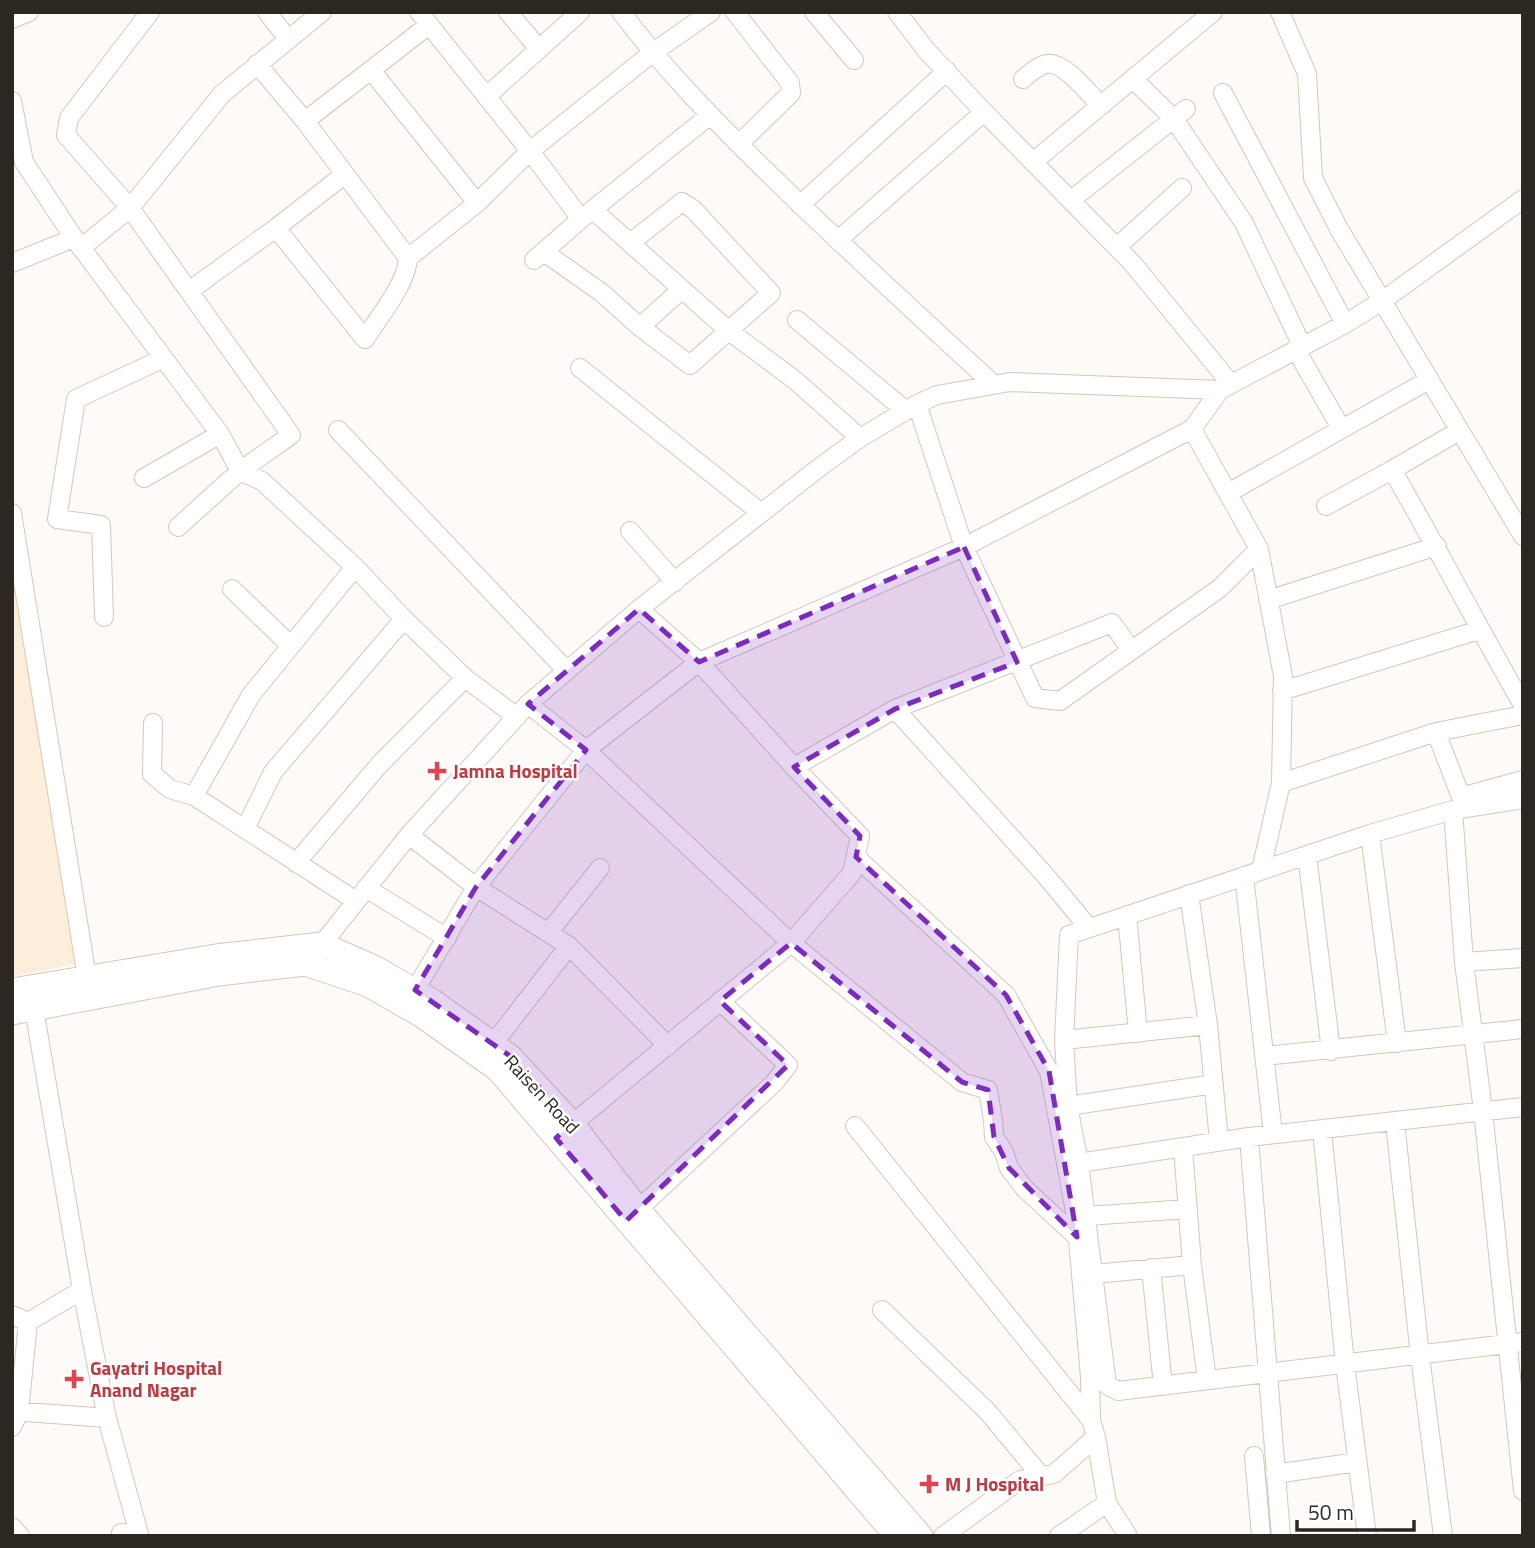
<svg xmlns="http://www.w3.org/2000/svg" width="1535" height="1548" viewBox="0 0 1535 1548" font-family="'Titillium Web',sans-serif">
<style>
.built{fill:#fdeddb}
.lines{fill:none;stroke-linecap:round;stroke-linejoin:round}
.minor-casing{stroke:#d6c7b8;stroke-width:20}
.major-casing{stroke:#d6c7b8;stroke-width:25}
.minor{stroke:#fff;stroke-width:18}
.major{stroke:#fff;stroke-width:23}
.marked{fill:#7b2cbf;fill-opacity:0.2;stroke:#7b2cbf;stroke-width:5;stroke-dasharray:14 9;stroke-linejoin:round}
.health-dot{fill:#e0444e;stroke:#fff;stroke-width:2.5}
.labels{text-anchor:middle;stroke-width:5;stroke-linejoin:round;paint-order:stroke}
.health-label{font-size:19px;font-weight:bold;fill:#be3a42;stroke:#fff;text-anchor:start}
.street-label{font-size:19px;fill:#2d2721;stroke:#fff}
</style>
<rect width="100%" height="100%" fill="#fdfaf7"/>
<path class="built" d="M12,558L82,963L12,976Z"/>
<g class="lines">
<defs>
<path id="minor" d="M150,12L69,118L66,135L130,208L291,435L240,471L178,527
M267,12L288,39
M419,12L530,151L581,219
M508,12L539,49
M621,12C664,69 713,119 764,169C839,243 916,313 993,384
M735,12L790,83L791,93L739,144
M814,12L854,60
M897,12L926,50L984,112L1133,264L1231,384
M1280,12L1307,74L1313,178L1339,229L1523,536
M12,19L29,12
M257,64L305,121L408,258L477,203L530,151L652,53L711,12
M371,70L477,203
M1023,79C1029,74 1037,66 1046,64C1064,60 1089,94 1101,106
M1134,80L1174,119L1244,223L1302,346
M1223,93L1345,324
M487,96L580,12
M12,101L24,162L74,238L220,434L240,471L262,481L355,567L404,619L465,678L517,717
M305,121L429,25
M1033,162L1213,12
M1071,200L1186,109
M800,205L947,71
M593,210L729,331L796,381L860,438
M276,228L365,339C379,316 407,284 408,258
M838,240L984,112
M1117,247L1182,188
M81,248L130,208L222,94L322,12
M544,252L602,293L640,327L690,365L771,293L693,209L682,202L630,243
M534,260L581,219L709,116
M12,263L74,238
M189,291L276,228L344,175
M797,320L906,411
M640,327L682,289
M1296,350L1341,428
M580,368L761,513
M917,404L964,547L1035,698L1060,701L1220,588L1259,549
M1192,429L1220,390
M338,430L566,670
M1392,470C1438,548 1478,628 1523,705
M144,478L220,434
M1228,493L1429,380
M1326,506L1392,470L1459,431
M12,513L89,990
M630,531L675,582
M232,589L290,645
M1268,600L1437,546
M104,617L101,525L57,519L76,399L162,359
M1282,691L1479,630
M528,704L586,750L791,943L962,1082L988,1090L993,1120L994,1137L1004,1152L1009,1168L1025,1189L1077,1237
M895,709L1045,875L1089,928
M153,723L152,774L170,789L194,796L356,901
M1436,732L1461,797L1523,780
M794,767L895,709L1112,623L1131,650
M1281,783L1436,732L1523,715
M194,796L251,695L355,567
M1523,799L1453,810L1370,834L1069,935L1064,1040L1068,1106L1079,1163L1107,1385L1118,1391L1523,1342
M1453,810L1464,962L1483,1111L1523,1491
M245,829L273,772L404,619
M1370,834L1397,1043
M409,835L476,887L569,946L668,1046
M1307,855L1331,1051
M856,857L1006,995L1049,1071L1076,1217L1090,1377L1091,1420
M296,863L379,765L465,678
M1244,876L1273,1134
M366,888L447,938
M1189,894L1208,1025L1219,1141
M1127,915L1138,1033
M549,932L600,868
M317,953L322,944L409,835L528,704L639,609L820,467L860,438L917,404L937,395L1010,382L1220,390L1345,324L1382,301L1523,199
M1464,962L1523,958
M415,990L476,887L586,750L699,662L964,547L1192,429L1259,549L1283,676L1281,783L1261,870
M32,997L82,1290L107,1418L139,1534L121,1533V1536
M1064,1040L1208,1025
M493,1044L569,946
M1265,1056L1523,1029
M1068,1106L1214,1084
M1395,1122L1420,1356L1443,1536
M855,1126L1091,1420L1096,1437L1054,1474L1020,1480L943,1536
M1322,1130L1345,1364L1367,1536
M564,1131L791,943L852,873L860,836L794,767L699,662L639,609
M1249,1137L1281,1536
M1183,1148L1192,1265L1207,1380
M1079,1163L1249,1137L1523,1107
M631,1216L774,1083L788,1065L720,1001
M1087,1216L1188,1209
M1151,1268L1163,1386
M1093,1274L1192,1265
M882,1310L988,1412L1041,1476
M12,1315L28,1322L82,1290
M12,1411L107,1418
M12,1427L19,1412L28,1322
M1096,1437L1107,1503
M1254,1456L1261,1536
M1275,1474L1357,1462
M12,1527L20,1536
M1059,1536L1107,1503L1128,1536"/>
<path id="major" d="M12,990L216,956L322,944L376,968L433,1001L510,1056L572,1123L639,1210L921,1536
M12,1013L219,974L305,964L368,985L422,1016L498,1070L896,1536"/>
</defs>
<use href="#minor" class="minor-casing"/>
<use href="#major" class="major-casing"/>
<use href="#minor" class="minor"/>
<use href="#major" class="major"/>
</g>
<path class="marked" d="M964,547L1017,662L895,709L794,767L860,836L856,857L1006,995L1049,1071L1077,1237L1009,1168L994,1137L988,1090L962,1082L791,943L720,1001L788,1065L626,1221L556,1138L572,1123L510,1056L415,990L476,887L586,750L528,704L639,609L699,662Z"/>
<g class="health-dot">
<path d="M433.5 760.5h7v7h7v7h-7v7h-7v-7h-7v-7h7z"/>
<path d="M70.5 1368.5h7v7h7v7h-7v7h-7v-7h-7v-7h7z"/>
<path d="M925.5 1473.5h7v7h7v7h-7v7h-7v-7h-7v-7h7z"/>
</g>
<g class="labels">
<g class="health-label">
<text x="453" y="778">Jamna Hospital</text>
<text x="90" y="1375">Gayatri Hospital<tspan x="90" dy="22">Anand Nagar</tspan></text>
<text x="945" y="1491">M J Hospital</text>
</g>
<g class="street-label">
<text transform="translate(542 1094) rotate(47)" y="7">Raisen Road</text>
</g>
</g>
<rect width="1535" height="1548" fill="none" stroke="#2d2721" stroke-width="28"/>
<path d="M1297 1520v10h117v-10" fill="none" stroke="#2d2721" stroke-width="3.5"/>
<text x="1308" y="1520" font-size="21" fill="#2d2721" stroke="#ffffff" stroke-width="5" paint-order="stroke">50 m</text>
</svg>
